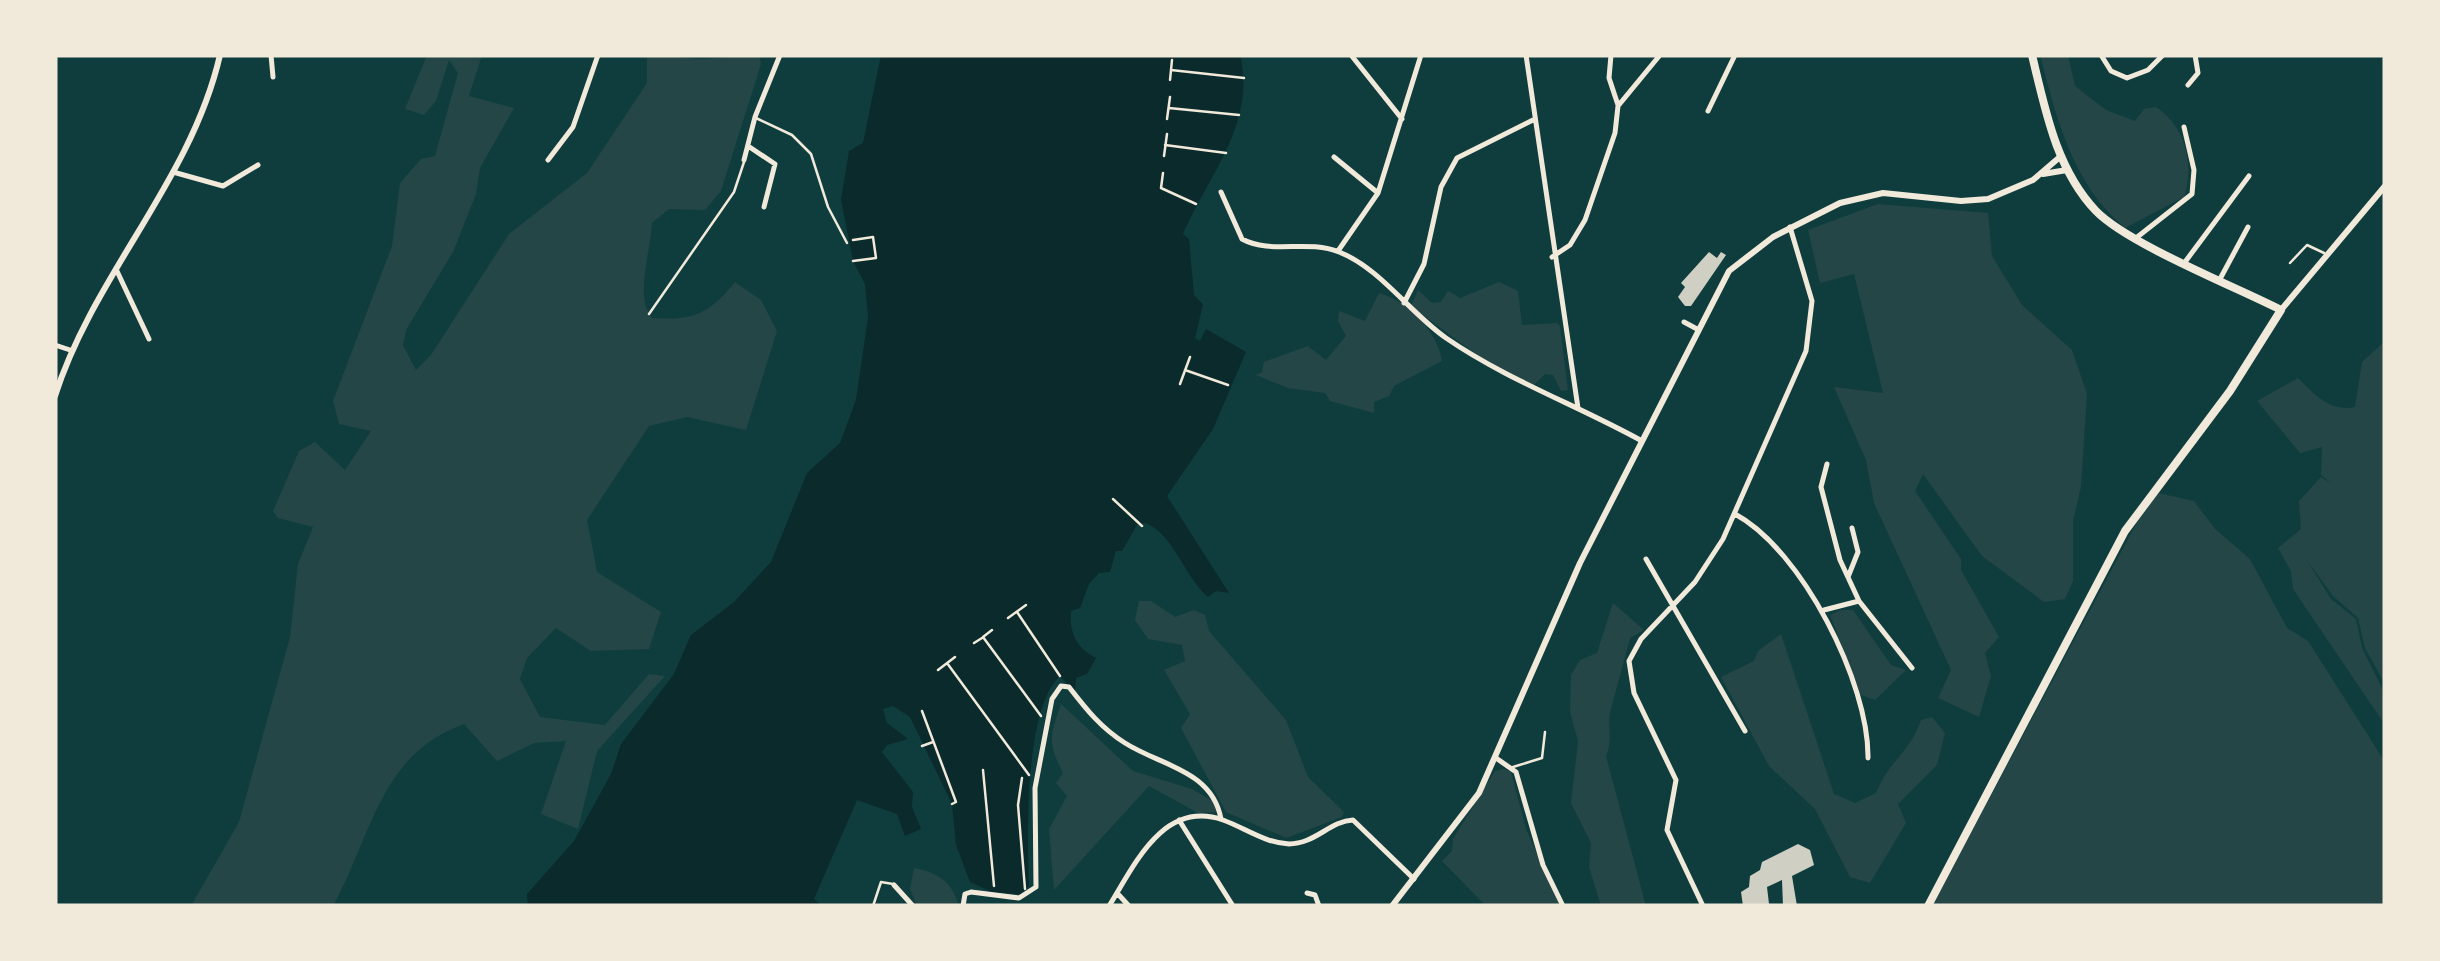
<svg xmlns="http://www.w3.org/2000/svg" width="2440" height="961" viewBox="0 0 2440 961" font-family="'Exo 2',sans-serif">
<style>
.green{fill:#244646}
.water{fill:#0a2a2b}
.building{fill:#cfcfc3}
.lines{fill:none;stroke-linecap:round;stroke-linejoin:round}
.path{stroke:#f1e9da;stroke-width:2.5}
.service{stroke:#f1e9da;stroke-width:2.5}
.minor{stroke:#f1e9da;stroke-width:5}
.tertiary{stroke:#f1e9da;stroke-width:6}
.secondary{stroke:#f1e9da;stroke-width:6}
.primary{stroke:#f1e9da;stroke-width:8}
</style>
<rect width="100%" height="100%" fill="#0f3d3e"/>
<path class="green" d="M427,55H482L469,96L514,108L480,168L476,194L453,252L406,330L403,345L416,370L431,355L509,234L587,173L647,83V55L701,59L759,55L761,64L721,191L705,210L669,209L652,223C651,251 634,297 652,318C693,321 709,314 735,282L761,300L777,331L746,430L687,417L649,426L587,520L597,572L661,612L649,649L591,651L556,628L527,658L520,679L540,717L605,725L649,674L665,676L597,751L578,829L541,814L566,741L534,743L497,761L464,724C380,754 372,835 333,906H191L239,822L290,637L298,564L313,527L278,518L273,511L299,451L315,442L345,470L371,431L339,424L333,401L392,246L400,183L421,159L435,156L458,73L449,60L436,101L424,115L405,109Z
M2040,55H2068L2075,86L2106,110L2135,121L2144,109L2156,107C2185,126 2195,164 2184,197L2125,228C2072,183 2057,120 2040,55Z
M1878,204L1988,213L1992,256L2022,305L2072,350L2087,394L2081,487L2073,521V581L2065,599L2044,602L1982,556L1923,474L1915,491L1961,559V570L1999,637L1985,653L1991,676L1979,717L1938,698L1951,670L1874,503L1866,460L1834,387L1883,393L1854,274L1820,283L1808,230Z
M1499,282L1518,291L1522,325L1557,323L1560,326L1568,390L1561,391L1553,375L1545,374L1533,386L1481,358L1411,306L1418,290L1432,303L1441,302L1448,291L1460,298Z
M1379,293C1408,301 1438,332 1442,361L1394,386L1389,396L1374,402V413L1330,401L1325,393L1288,388L1256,375L1262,372L1264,362L1308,346L1326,360L1346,336L1338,321L1339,311L1365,321Z
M2385,341V684L2365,648L2358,618L2333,596L2307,560L2331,599L2356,619L2362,648L2383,690L2385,725L2293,589L2291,571L2278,548L2301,529L2299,501L2321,477L2332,484L2321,475L2322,447L2300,453L2257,401L2298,378C2315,395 2330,412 2355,407L2362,362Z
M2158,493L2194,501L2215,529L2250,559L2287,628L2308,641L2385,762V906H1932L2143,511Z
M1139,601H1151L1175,617L1194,610L1205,615L1209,631L1286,720L1308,777L1344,812L1342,817L1286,838L1226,812L1181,728L1190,714L1164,670L1185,661L1182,645L1148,639L1135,620Z
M1613,603L1644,630L1630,638C1624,662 1617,685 1611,709C1606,726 1614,738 1606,756L1646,906H1601L1589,867L1591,843L1571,803L1578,741L1570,712L1571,675L1580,660L1597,653Z
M1841,610H1853L1891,665L1906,670L1875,700L1861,695L1830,615Z
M1781,634L1834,794L1855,803L1876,793C1889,760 1910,753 1921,720L1932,717L1945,733L1937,765L1898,804L1906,823L1870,883L1850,877L1815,809L1769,766L1721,677L1754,661L1758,651Z
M1061,704L1133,771L1192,789L1214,802L1217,812L1198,813L1149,786L1054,890L1049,829L1067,796L1056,783L1063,773C1047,741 1050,737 1061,704Z
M1504,769L1511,772L1526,829L1560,906H1486L1442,861L1452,851L1453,839L1495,771Z
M914,868C936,872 952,881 958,904L917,906L910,889Z"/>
<path class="water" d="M881,55H1240C1257,123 1207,177 1183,234L1189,239L1194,295L1203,304L1195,338L1200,341L1206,329L1246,352L1213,429L1167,496L1229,593L1216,591L1208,597C1183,575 1175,536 1146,523L1137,525L1122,551H1116L1110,572L1099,573L1089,584L1080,608L1071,611C1069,634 1077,648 1096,658L1087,674L1076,678L1075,692L1060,676C1024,708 1027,839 1029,886L1021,894L994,893L970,882L956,845L952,804L910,717L893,706L883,709L887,723L908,739L887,745L882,752L913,792L912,807L921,829L905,836L897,814L857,800L814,899L822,906H528L527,894L574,841L611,774L621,744L674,674L691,635L734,602L771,562L807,473L840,443L856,400L868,317L865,284L853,261L841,200L849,151L863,143Z"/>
<path class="building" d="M1709,252L1717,258L1721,252L1726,255L1691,306H1685L1678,297L1685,287L1681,283Z
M1798,844L1810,850L1814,865L1792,876L1797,906H1783L1782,880L1767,887L1769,904L1743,906L1741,892L1749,887L1750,876L1760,870L1762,862Z"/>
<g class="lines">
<path class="path" d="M1171,70L1244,78
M1170,80L1172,60
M1169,108L1239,115
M1167,119L1170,97
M1165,145L1226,153
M1164,156L1167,134
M1163,173L1161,188L1196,204
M853,240L873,237L876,258L853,261
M1185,370L1228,385
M1180,384L1190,357
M1113,499L1142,526
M1017,612L1060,676
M1008,618L1026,605
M992,630L983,637L1041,716
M974,643L982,638
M947,663L1029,775
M938,670L955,657
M922,711L956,802L952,804
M922,746L933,742
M983,770L994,886
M1022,778L1018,805L1025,889"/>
<path class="service" d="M756,118L792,135L811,154L828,207L847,243
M2290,263L2307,245L2324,253
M649,314L734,192L744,162
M1513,767L1542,758L1545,732
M873,906L881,882L893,884"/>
<path class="minor" d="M271,55L273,77
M1351,55L1402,119
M1526,55L1578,408
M1611,55L1609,78L1618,105
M2101,55L2111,71L2127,78L2148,70L2163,55
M2188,85L2198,73L2195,55
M1708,111L1735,55
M748,146L775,164L764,207
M1334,157L1378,193
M548,160L573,127L598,55
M744,160L755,117L780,55
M173,172L223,186L258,165
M1221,192L1242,239C1271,255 1307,239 1339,252C1380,268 1410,313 1446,338C1507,380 1577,405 1642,441
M2136,238L2192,194L2194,170L2184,127
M1338,251L1378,193L1421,55
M1552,257L1570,245L1585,220L1615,133L1618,106L1660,55
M2185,262L2249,176
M116,269L149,339
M2220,279L2248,227
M1404,303L1424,264L1441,187L1457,158L1533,120
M1684,322L1697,329
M55,345L70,350
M1827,464L1821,487L1840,560L1859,601L1912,668
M1735,514C1802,550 1869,683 1868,758
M1646,559L1745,731
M1848,577L1858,552L1852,528
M1824,610L1859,601
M1496,758L1516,772L1543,865L1563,906
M1179,820L1233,906
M894,885L913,906
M1117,893L1129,906
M1307,893L1315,895L1319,906
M963,906L965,894L971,892L1019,898L1036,887L1035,788L1052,699L1061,686L1069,687C1086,709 1101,728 1125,743C1161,766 1212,770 1221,819
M1109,906C1134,866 1163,799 1223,820C1245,828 1265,843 1289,844C1315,844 1330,821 1353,820L1414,879
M1703,906L1667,830L1676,780L1634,693L1629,661L1641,639L1695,582L1723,539L1806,351L1812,301L1790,227"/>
<path class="tertiary" d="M2281,310L2385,186"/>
<path class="secondary" d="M2043,174L2067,170
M55,396C94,274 191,181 220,55
M1392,906L1479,793L1580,563L1729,271L1773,237L1840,203L1883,193L1961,201L1988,199L2033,180L2061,156"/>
<path class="primary" d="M1928,906L2125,531L2230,391L2281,310C2236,287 2128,244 2096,211C2056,169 2045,109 2032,55"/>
</g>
<rect width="2440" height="961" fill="none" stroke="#f1e9da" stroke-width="115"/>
</svg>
